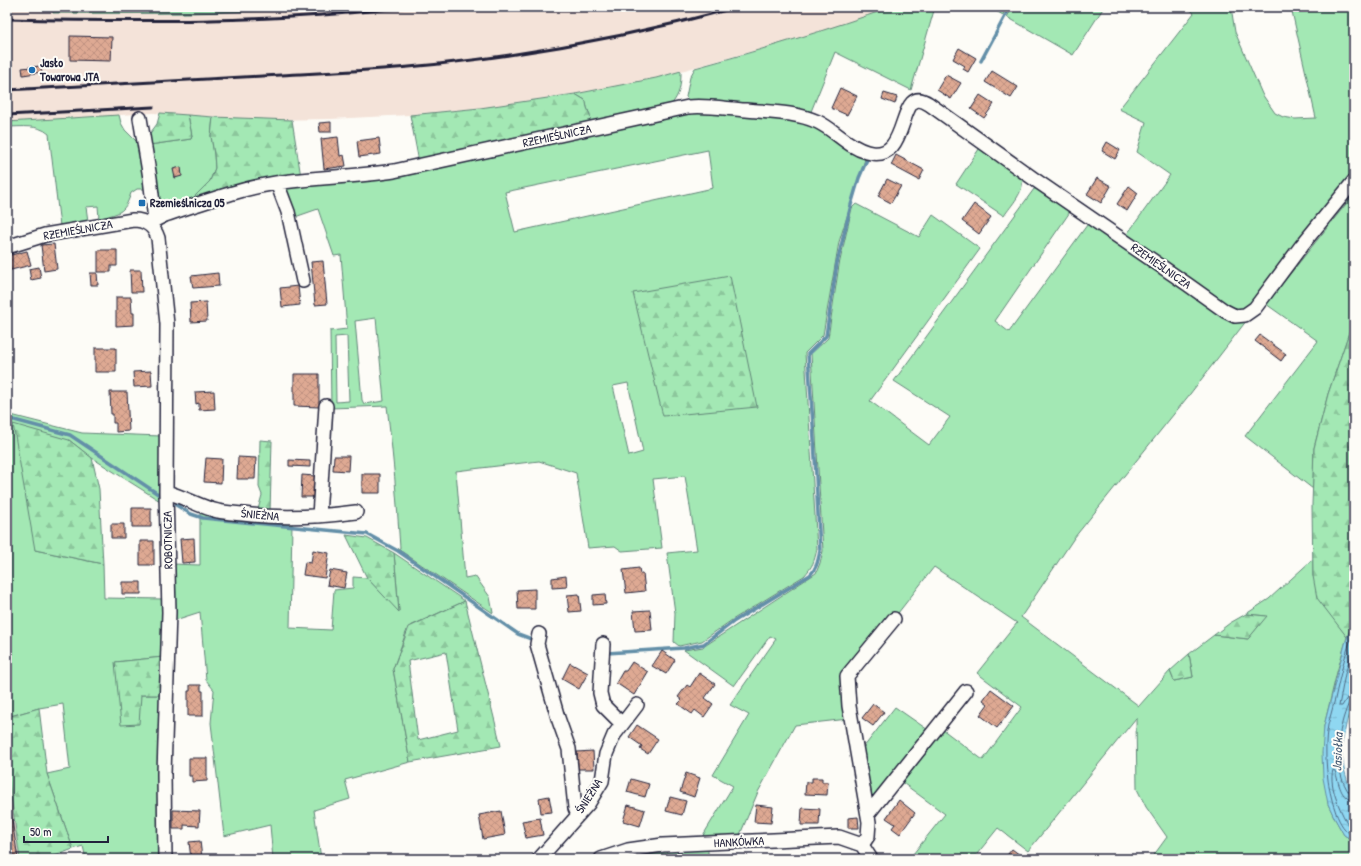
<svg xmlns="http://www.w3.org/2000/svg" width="1361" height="866" viewBox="0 0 1361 866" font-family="'Patrick Hand',sans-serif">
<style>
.built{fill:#f4e3d9}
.grass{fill:#a3e8b4;stroke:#628578;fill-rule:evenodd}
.forest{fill:url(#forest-firs);stroke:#628578;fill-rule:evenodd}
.water{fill:url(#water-ripples);stroke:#638fa8}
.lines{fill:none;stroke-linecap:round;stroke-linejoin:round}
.shore{stroke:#4e6a84;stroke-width:1}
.stream{stroke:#638fa8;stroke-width:3.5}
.building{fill:url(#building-cross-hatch);stroke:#22223b}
.minor-casing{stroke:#22223b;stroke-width:16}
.minor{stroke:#fdfcf7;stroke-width:13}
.rail{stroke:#22223b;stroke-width:3}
.poi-dot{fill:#1f6fb2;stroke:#fdfcf7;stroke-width:1.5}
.labels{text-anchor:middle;stroke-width:4;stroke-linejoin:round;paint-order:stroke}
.poi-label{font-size:12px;font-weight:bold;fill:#22223b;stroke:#fdfcf7;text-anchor:start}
.street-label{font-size:12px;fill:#22223b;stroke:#fdfcf7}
.water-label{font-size:13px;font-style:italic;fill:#435872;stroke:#fdfcf7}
</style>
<defs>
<pattern id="forest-firs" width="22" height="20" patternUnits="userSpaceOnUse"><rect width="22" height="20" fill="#a3e8b4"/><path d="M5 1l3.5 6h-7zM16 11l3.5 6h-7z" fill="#8cc79c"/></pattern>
<pattern id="water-ripples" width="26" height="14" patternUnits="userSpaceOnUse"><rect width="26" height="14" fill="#8fd7f1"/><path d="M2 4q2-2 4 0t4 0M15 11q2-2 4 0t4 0" fill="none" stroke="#7bb8d0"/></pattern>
<pattern id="building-cross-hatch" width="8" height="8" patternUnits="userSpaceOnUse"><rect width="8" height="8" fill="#dea993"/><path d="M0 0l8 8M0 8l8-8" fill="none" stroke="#be9180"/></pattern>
</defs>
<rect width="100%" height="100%" fill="#fdfcf7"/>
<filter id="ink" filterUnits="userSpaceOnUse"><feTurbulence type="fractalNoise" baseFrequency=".025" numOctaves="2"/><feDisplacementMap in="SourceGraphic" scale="8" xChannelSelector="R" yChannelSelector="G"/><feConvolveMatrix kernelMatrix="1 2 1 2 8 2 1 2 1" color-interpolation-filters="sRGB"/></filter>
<g filter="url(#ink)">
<path class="built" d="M7,7H53V13L151,14L266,11L320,7H892L842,25L786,42L656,78L579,93L480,108L410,115L330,119L269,120L153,113L7,122Z
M7,769L20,859H7Z"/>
<path class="grass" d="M53,7H320C231,14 142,14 53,13Z
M892,7H935L911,90L835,52L810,114L771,108L689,100L686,97L690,77L695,68C761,50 827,30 892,7Z
M989,7H1007L1003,15Z
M1013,7H1104L1073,55L1007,17Z
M1187,7H1231L1235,32L1262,94L1275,113L1283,117L1295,119L1316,118L1291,7H1354V180L1251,308L1236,312L1125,237L1170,175L1137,152L1146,122L1119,109L1194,13Z
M681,71C681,86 680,94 671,105L589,123L590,114L588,111L585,100L575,94L656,78Z
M701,109L799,119L818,126L866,156L839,242L823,335L805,353L817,549C814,562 813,566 804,576L732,620L702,641L679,646L674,642L675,613L667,553L697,550L685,476L653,479L662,548L622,551L615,546L588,548L576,473L539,461L456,471L465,578L475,576L490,597L493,613L398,549L400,548C397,500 393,453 387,406L331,408L330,331L347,329L341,255L334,256L318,209L295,217L285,186ZM708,150L713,188L515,232L505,192ZM376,318L384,401L364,404L362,400L355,321ZM347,336L349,401L336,402L335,337ZM628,383L643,452L629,456L613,386Z
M119,115L121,123L125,130L142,147L147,184L144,189H137L131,193C124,215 119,212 99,219L98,206L86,207L88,221L60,226L49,134C38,124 21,127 7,127V122Z
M188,115L213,117L211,136L214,154L215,168L210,181L192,199L162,211L157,207L149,145L191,139L192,136Z
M981,146L1022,178C1025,192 1011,205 1004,216L956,184Z
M1039,188L1072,209L995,321L1009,332L1090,221L1247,320L1190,394L1074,538L1021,617L1139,706L1170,671L1174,681L1193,677L1189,654L1214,635L1248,639L1266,616L1246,614L1269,599L1313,559V576L1334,618L1347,637L1337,672L1324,726L1328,804L1335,819L1344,835L1354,841V859H1151L1167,837L1146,807L1137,789L1136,718L1028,851L998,828L973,859H909L945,814L900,781L942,729L983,760L1022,707L977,673L1017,623L934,567L898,613L894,612L845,674L848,719L795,725L758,792L739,837H702L733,786L713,775L749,715L730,705L776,639L770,636L734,686L684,650L703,647L816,573L820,563L823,551L811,354L828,338L839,265L852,208L856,204L919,237L933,215L980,249L870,401L929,445L950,417L894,381L1034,189Z
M1354,194V318L1328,394L1314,448L1313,489L1245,436L1318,341L1266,304Z
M7,414L82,433L161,436L160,501L92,458L69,440L35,550L103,564L104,598L163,599V657L116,662L140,695H161L160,859H86L83,846L73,849L47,774L70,769L63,704L39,708L7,717Z
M200,508L289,521L292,524L290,628L331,630L334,590L353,588V577L367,578L399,611L394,553L465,601L408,627L393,669L410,762L345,780L350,799L314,810L321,859H273L270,825L224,836L211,723L214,690L206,680L200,612L175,620L173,564L200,565Z
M1354,702V750L1351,744L1348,716Z
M895,707L931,732L870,805L860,752Z
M708,846V859H617L652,850Z"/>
<path class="forest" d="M575,94L585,100C587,103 586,107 588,110C590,116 592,117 589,123L419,162L410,115L480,108Z
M160,113L188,115L192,136L191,139L149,145L148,136L157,124Z
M213,117L292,120L301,177L192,199L210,181L215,168L214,154L211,136Z
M730,276L757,407L663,416L633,293Z
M1354,318V620L1347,637L1317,598L1313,576L1312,505L1314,448L1328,394Z
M13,424L69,440L92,458L99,489L103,564L35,550Z
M260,440L272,441L270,512L257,513L262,495L259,487Z
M346,535L367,538L394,553L399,612L367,578Z
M465,601L501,746L410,762L393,669L409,627ZM446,652L458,730L418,740L408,661Z
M1246,614L1267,616L1248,639L1214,635L1230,623Z
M1189,654L1193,677L1174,681L1170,671Z
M163,657L161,695H141L139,724L121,725L115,662Z
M39,708L47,774L73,849L47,859H20L7,769V717Z"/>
<path class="water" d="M1354,620V702L1348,716L1341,748L1344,769L1349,786L1354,794V841L1344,835L1335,819L1328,804L1323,778L1322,753L1324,726L1345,644Z"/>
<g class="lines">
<path class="shore" d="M1354,631C1345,653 1340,676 1335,699C1333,708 1330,716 1328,725C1323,750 1327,789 1336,813C1340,823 1344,831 1354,836
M1354,645L1345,674L1339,706H1342L1347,698L1354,697
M1354,702L1349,703C1337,729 1332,770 1350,794L1354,795
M1354,800C1340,800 1339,782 1335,771L1333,770C1328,786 1342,815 1350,828L1354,831"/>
<path class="stream" d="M981,61L1010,7
M7,418L70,435L161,496
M176,505L191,514L203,518L367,534L398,551L518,634L534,640
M607,653L684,648L704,644L733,622L810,575C817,568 818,560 820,551L814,439L808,354L826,336L837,263L851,205L859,178L868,157H870"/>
</g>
<path class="building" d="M70,36L112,37L111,61L70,60Z
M959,48L976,58L968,72L963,69L965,66L953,59Z
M40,66L42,72L23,75L22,68Z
M992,71L1018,87L1011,98L985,82Z
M946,75L961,83L951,99L937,90Z
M840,88L857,96L847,115L831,108Z
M884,93L897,97L895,104L882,99Z
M980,95L994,104L984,118L971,109Z
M331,122V132H320L319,123Z
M338,137L340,156L344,155L346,166L324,169L321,139Z
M379,138L381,154L359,157L357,141Z
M1107,142L1120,150L1115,159L1102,151Z
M896,155L924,170L919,180L891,165Z
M181,167L182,176L175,178L173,169Z
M1097,178L1111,186L1101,203L1087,194Z
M887,179L901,186L891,203L878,196Z
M1129,186L1138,193L1127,211L1117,204Z
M974,204L991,217L979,234L962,221Z
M54,244L57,269L44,271L41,245Z
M98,250H117V266H111V272H98Z
M27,251L31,265L7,271V256Z
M323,261L327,304L315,305L311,262Z
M39,267L41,278L31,280L29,269Z
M130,270H141L142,292H131Z
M90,273H97L98,285H91Z
M218,273L219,286L193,288L191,276Z
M298,286L300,305L282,307L280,288Z
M116,297H131L132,313H134V325L116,326Z
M206,302L207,321L191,322L190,303Z
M1260,335L1286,354L1281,361L1255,341Z
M95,348H116V372H95Z
M151,371L152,386L134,387L133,372Z
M294,374H319V407L294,406Z
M214,391L215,409L199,410V403L196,404L195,392Z
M110,392H127L129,431L116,432V423H113V414H111Z
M334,456H349L348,471L333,470Z
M238,457L256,458L255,479H237Z
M206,458L222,459L221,483L204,482Z
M289,460L310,461V467L289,466Z
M362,474H380V493H362Z
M302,475L315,476L314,497H301Z
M132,508H151V527H132Z
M111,524H124V538H111Z
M194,538L195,562L182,563L180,539Z
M140,541H154V565H140Z
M313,550L329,553L325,578L303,575L305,562L311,563Z
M639,568L640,574H643L645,591L626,593L623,570Z
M330,570L347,573L344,588L327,585Z
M566,576L567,587L552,588V578Z
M122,582H141V594H122Z
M535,589V609H518L517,590Z
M579,594L581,611L569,612L567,595Z
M605,594L606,604L593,605V595Z
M650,610L652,630L635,631L633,611Z
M662,651L675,660L666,674L652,666Z
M632,662L648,672L634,695L616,683L623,671H626Z
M570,663L588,673L579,689L562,679Z
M699,673L715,684L705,698L713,704L704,717L695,710L692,714L678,704L682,700L678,697L687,685L690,687Z
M190,685H201V691H203V716H188V691H190Z
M991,689L1014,706L997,728L980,715L988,704L983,700Z
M873,704L884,712L873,726L862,718Z
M637,725L658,739L648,754L640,749L642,746L629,737Z
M593,751L594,769H578L577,752Z
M189,758H207V781L192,782V776H189Z
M686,773L700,778L694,797L680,792Z
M812,778H822V782H828L827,795L805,794L806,782H812Z
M631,779L649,784L645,797L627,792Z
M549,796L552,812L541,813L539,798Z
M670,797L686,801L682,815L666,811Z
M9,800L18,859H7V801Z
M899,800L915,813L900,834L892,828L895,824L886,818Z
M628,805L645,810L640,826L623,821Z
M756,805L773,807L771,823L754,822Z
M802,808L820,809L819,825H801Z
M173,810L200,811L199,826L184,825V829H173Z
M501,811L505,835L483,839L479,815Z
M858,817L859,828H848V818Z
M540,818L543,835L526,838L522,821Z
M200,841L202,858L191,859L189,842Z
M1012,849L1020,855L1016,859H1004Z"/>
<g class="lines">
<defs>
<path id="minor" d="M140,118L150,178L155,220
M277,183L288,212L303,281
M150,225L155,220L165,215C202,203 238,189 276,183C315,177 355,177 394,171L688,107C708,105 727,109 746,110C770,112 796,112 818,122C835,130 848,147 867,152C913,165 895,81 929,104L1034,179L1187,284L1225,311L1235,316L1245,315L1255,308L1302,245L1354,181
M7,247L45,235L133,220C146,220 154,226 158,238L167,324L166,492L169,612L164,774L165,859
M166,492C185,497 202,508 218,511C226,513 235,513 243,514C281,519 318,517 356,512
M319,516L326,406
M539,634L537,644L558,718L569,749L575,808L578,815
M603,644L600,693L603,705L622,724
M868,814L966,691
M862,845L868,836L869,822L849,706L847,676L894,619
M539,859L588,804L602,781L606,754L614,735L637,705
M601,859L628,850L663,845L839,837L862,845L871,859"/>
</defs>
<use href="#minor" class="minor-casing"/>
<use href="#minor" class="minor"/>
<path class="rail" d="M7,19C95,21 183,22 271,18C317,16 363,12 409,7
M7,90C98,85 190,80 281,75C336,72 392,70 447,63C546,52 643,33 738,7
M7,115L153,107"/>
</g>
</g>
<g class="poi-dot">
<circle cx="32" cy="70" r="4"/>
<rect x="138" y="199" width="8" height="8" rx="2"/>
</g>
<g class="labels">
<g class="poi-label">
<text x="40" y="67">Jasło<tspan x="40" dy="14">Towarowa JTA</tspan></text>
<text x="150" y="207">Rzemieślnicza 05</text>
</g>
<g class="street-label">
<text transform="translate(557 136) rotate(-12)" y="4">RZEMIEŚLNICZA</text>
<text transform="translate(78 230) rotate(-10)" y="4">RZEMIEŚLNICZA</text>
<text transform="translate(1161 266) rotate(35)" y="4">RZEMIEŚLNICZA</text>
<text transform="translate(260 515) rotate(5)" y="4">ŚNIEŻNA</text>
<text transform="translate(168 540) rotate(-91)" y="4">ROBOTNICZA</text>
<text transform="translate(589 796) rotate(-57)" y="4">ŚNIEŻNA</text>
<text transform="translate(739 842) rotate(-3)" y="4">HANKÓWKA</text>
</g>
<g class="water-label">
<text transform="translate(1337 752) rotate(-88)" y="5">Jasiołka</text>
</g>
</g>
<rect width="1361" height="866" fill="none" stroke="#fdfcf7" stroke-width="24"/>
<rect x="12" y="12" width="1337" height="842" fill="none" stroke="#22223b" stroke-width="1.5" filter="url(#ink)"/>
<path d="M24 836v6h84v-6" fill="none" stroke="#22223b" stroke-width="2"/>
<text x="30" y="836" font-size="12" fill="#22223b" stroke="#fdfcf7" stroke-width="3" paint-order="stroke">50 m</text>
</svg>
